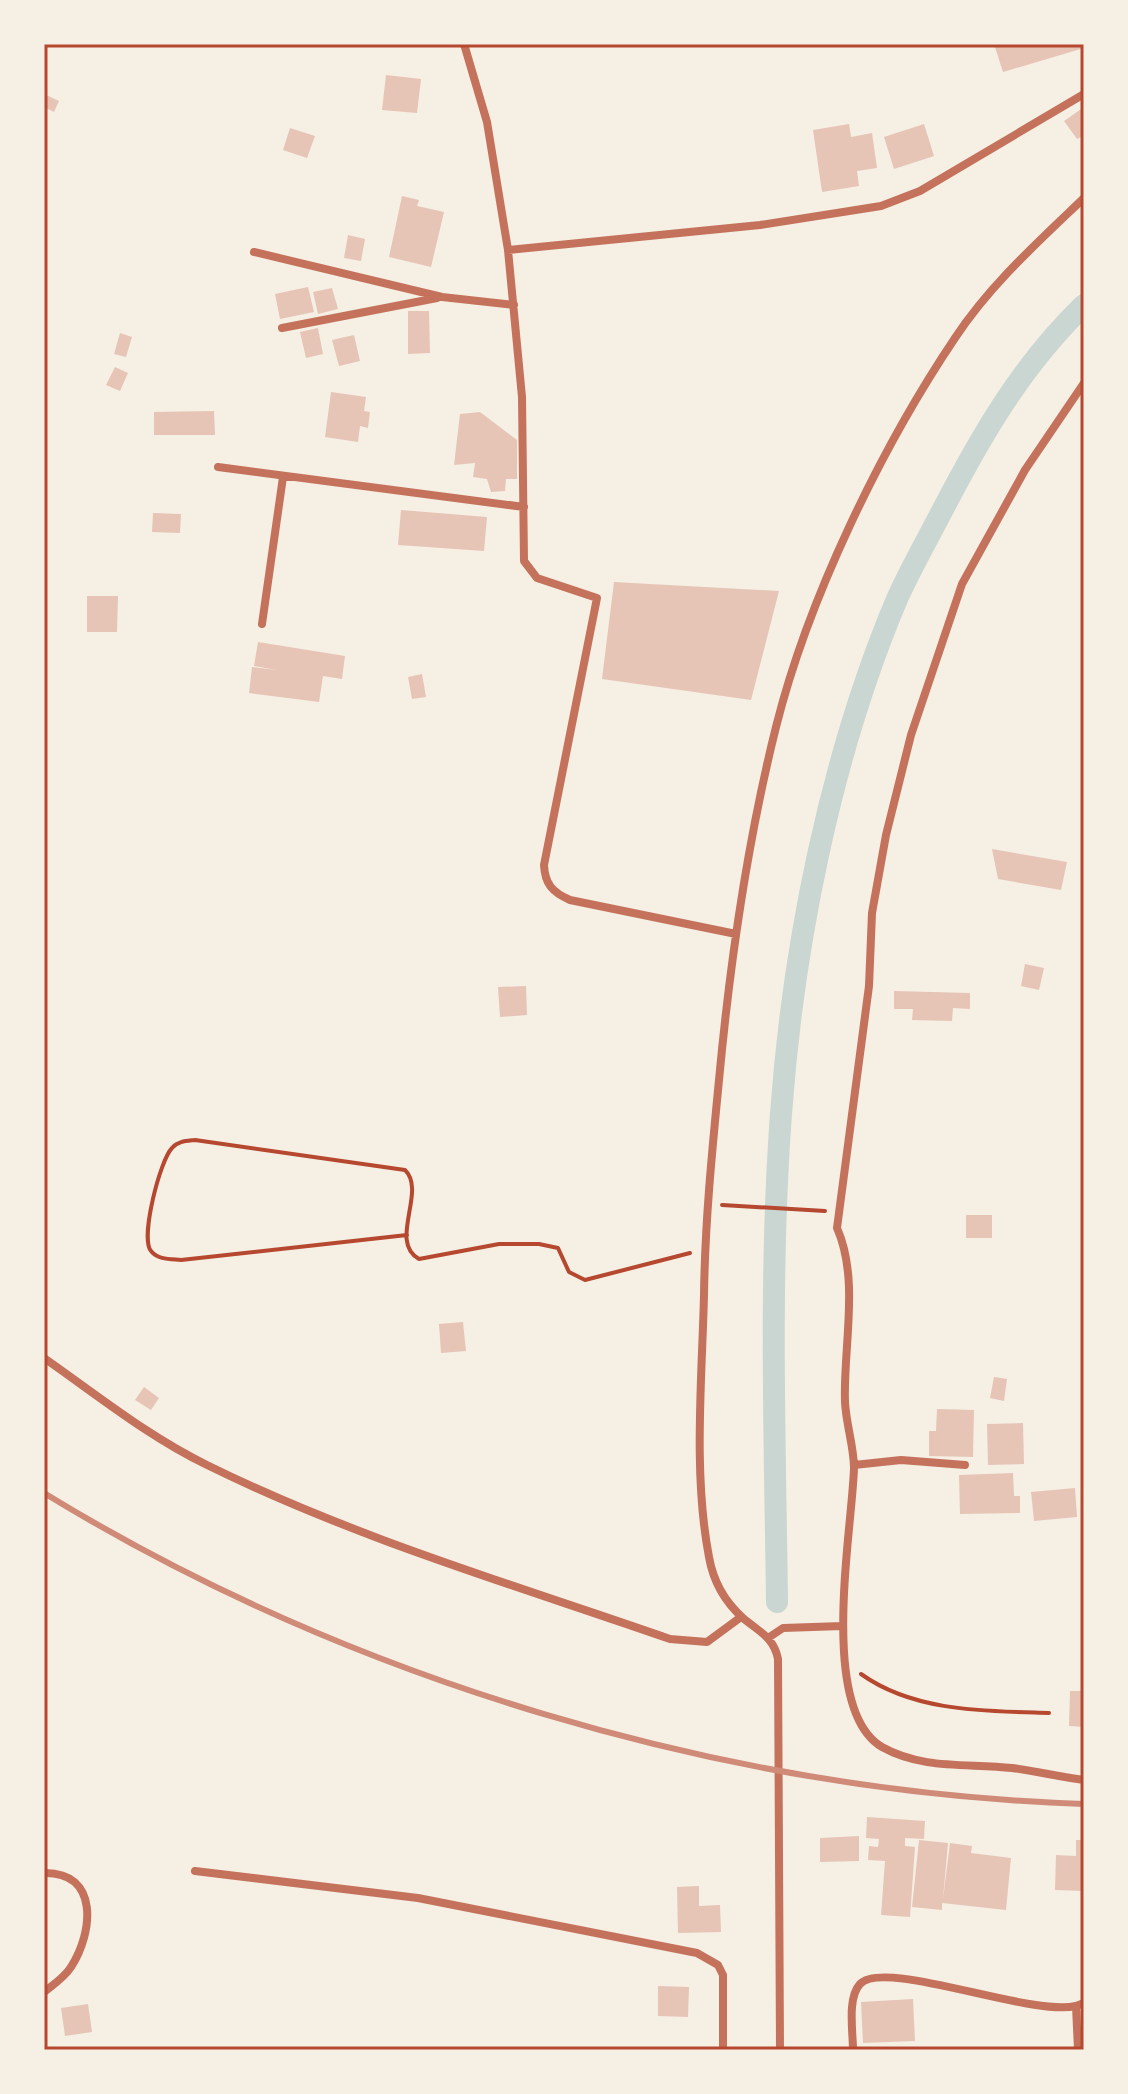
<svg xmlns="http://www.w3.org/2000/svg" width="1128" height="2094" viewBox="0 0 1128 2094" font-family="Jost,sans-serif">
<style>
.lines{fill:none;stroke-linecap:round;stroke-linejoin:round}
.canal{stroke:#c9d6d2;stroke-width:22}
.building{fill:#e6c5b7}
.path{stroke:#b5482f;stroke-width:4}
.minor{stroke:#c5725c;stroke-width:8}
.rail{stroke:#cf8b77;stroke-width:6}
.neatline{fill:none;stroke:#b5482f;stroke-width:3}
</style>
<rect width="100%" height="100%" fill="#f6efe4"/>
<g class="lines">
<path class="canal" d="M777,1602C775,1440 769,1276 781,1114C793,945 831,755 897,599C910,570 926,542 941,513C981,436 1021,366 1084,305"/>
</g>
<path class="building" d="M994,44H1084V48L1003,72Z
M386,75L421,79L417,113L382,110Z
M44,94L59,101L54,112L44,107Z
M1084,107V135L1077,139L1064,121Z
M849,124L851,137L872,133L877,168L857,171L859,186L822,192L813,130Z
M924,124L934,156L894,169L884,137Z
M290,128L315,136L307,158L283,150Z
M402,196L419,200L417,206L444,212L431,267L389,257Z
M348,235L365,239L361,261L344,258Z
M308,287L314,312L280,319L275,294Z
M332,288L338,309L318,314L313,292Z
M408,311H429L430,353L408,354Z
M318,328L323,354L306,358L300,332Z
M120,333L132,337L126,357L114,354Z
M354,335L360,361L339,366L332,340Z
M115,367L128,373L120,391L106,385Z
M331,392L366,397L364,411L370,412L368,428L360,426L358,442L325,437Z
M214,411L215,435H154V412Z
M480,412L517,440V479H506L505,491L491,492L487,479L473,477L475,463L454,465L460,414Z
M401,510L487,517L484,551L398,545Z
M153,513L181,514L180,533L152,532Z
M614,582L779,591L751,700L602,679Z
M87,596H118L117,632H87Z
M258,642L345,656L342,679L323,676L319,702L249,693L252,667L277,670L254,666Z
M422,674L426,697L412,699L408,677Z
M992,849L1067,862L1061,890L998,879Z
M1025,964L1044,968L1039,990L1021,986Z
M526,986L527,1015L500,1017L498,987Z
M894,991L970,993V1009L953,1008L952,1021L912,1020L913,1009H894Z
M966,1215H992V1238H966Z
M463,1322L466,1351L441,1353L439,1324Z
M994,1377L1007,1379L1004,1401L990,1398Z
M144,1387L159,1398L151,1410L135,1400Z
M937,1409L974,1410L973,1457L929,1456V1431H936Z
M1023,1423L1024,1464L988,1465L987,1424Z
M1013,1473L1014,1496H1020V1513L960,1514L959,1475Z
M1075,1488L1077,1517L1034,1521L1031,1492Z
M1070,1691H1084V1727L1069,1726Z
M867,1817L925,1821L924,1839L905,1838V1846L915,1847L910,1917L881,1915L885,1861L868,1860L869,1846L878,1847L879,1839L866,1838Z
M859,1836V1861L820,1862V1838Z
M919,1840L948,1843L943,1899L950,1843L972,1846L971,1853L1011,1858L1006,1910L942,1903V1910L912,1907Z
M1076,1840H1084V1891L1055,1890L1056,1855L1076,1856Z
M699,1886V1906L720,1905L721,1932L678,1933L677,1887Z
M658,1986L689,1987L688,2017L658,2016Z
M913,1999L915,2041L863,2043L861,2002Z
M88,2004L92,2032L65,2036L61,2008Z"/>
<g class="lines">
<path class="path" d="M722,1205L825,1211
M407,1235L181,1260C171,1259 158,1260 151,1251C140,1238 160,1160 172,1148C178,1141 187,1141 195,1140L405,1170C427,1191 388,1242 419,1259L499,1244H539L558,1248L569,1272L585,1280L690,1253
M861,1674C914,1712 985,1711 1049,1713"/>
<path class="minor" d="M464,44L487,122L508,250L522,397L524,561L537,578L597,598L544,865C545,884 552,892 570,900L736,934
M508,250L760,225L881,206L920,191L1084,94
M254,252L442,297L514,305
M282,328L437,298
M1084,383L1025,470L962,584L911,735L886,835L872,913L869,986L837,1228C860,1280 843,1347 845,1402C846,1424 854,1447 854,1468C852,1532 818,1709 882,1747C923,1770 968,1763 1012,1768C1036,1771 1060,1777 1084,1780
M218,467L524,507
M262,624L283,477
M44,1358C97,1395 149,1437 207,1465C355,1538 515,1585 670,1639L707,1642L741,1617
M854,1465L901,1460L965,1465
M768,1638L783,1628L842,1626
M195,1871L418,1898L697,1953L718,1965L723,1975V2050
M44,1873C100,1872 93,1933 71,1967C65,1977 53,1985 44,1992
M780,2050L778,1659C774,1637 758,1631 743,1618C725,1602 713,1580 709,1557C693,1474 702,1379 704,1295C705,1222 712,1152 719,1080C730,962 747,843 776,727C808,599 881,448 955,338C990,285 1038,242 1084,198
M853,2050C853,2032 847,1998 860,1984C884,1958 1031,2017 1076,2006
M1078,2050L1076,2006L1084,2003"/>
<path class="rail" d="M44,1493C350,1680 725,1792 1084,1804"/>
</g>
<rect width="1128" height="2094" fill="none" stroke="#f6efe4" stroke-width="92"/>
<rect x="46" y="46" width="1036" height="2002" class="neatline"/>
</svg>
